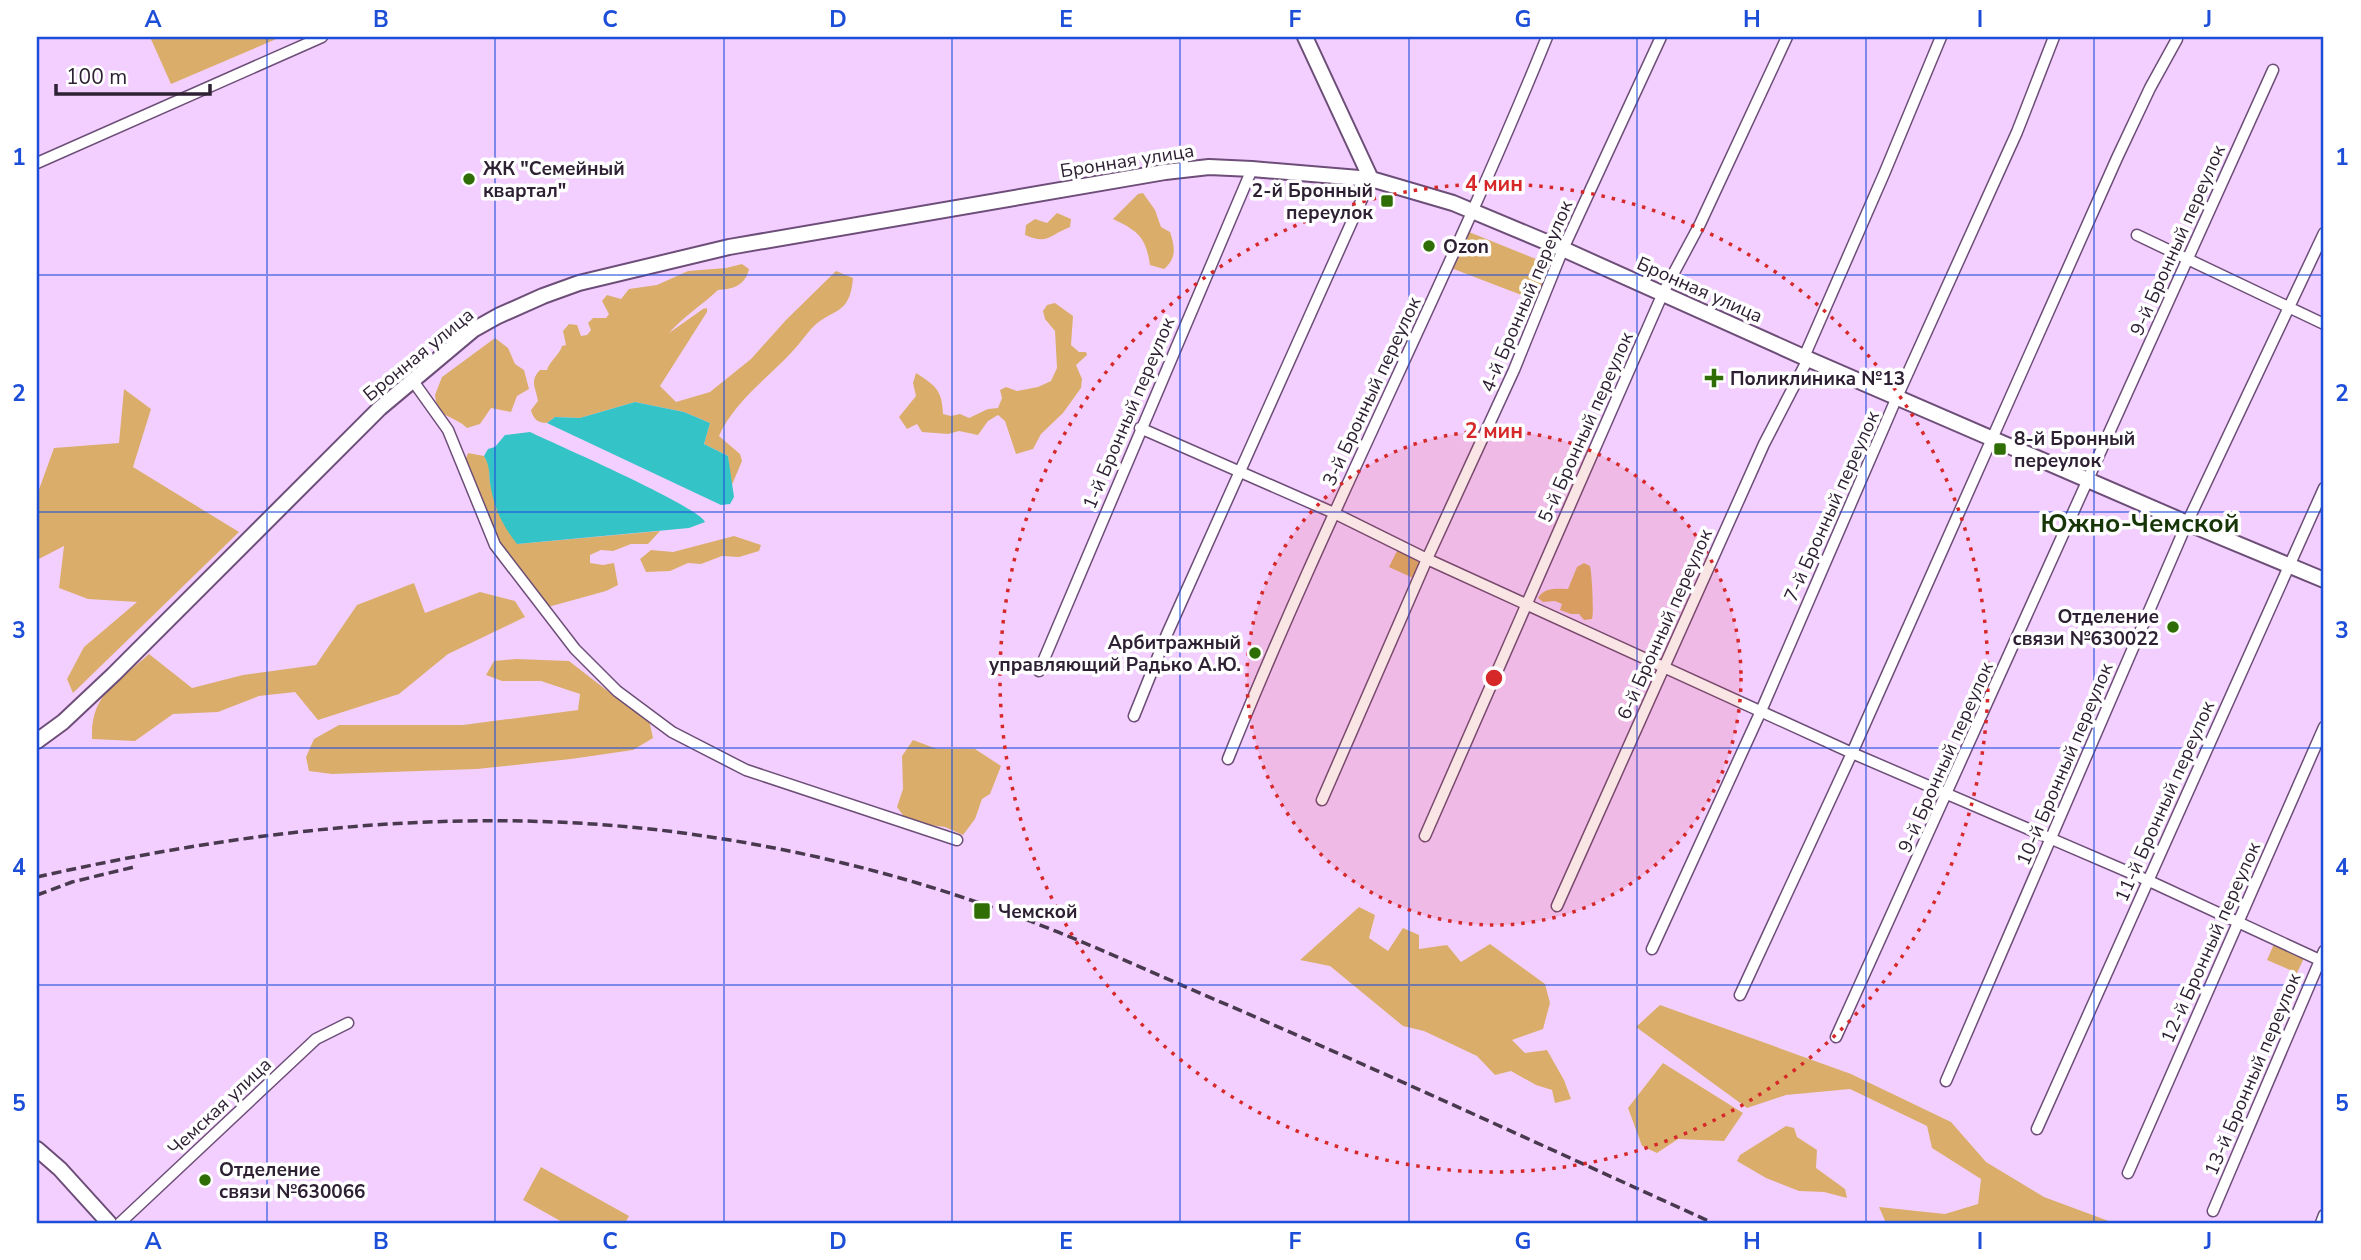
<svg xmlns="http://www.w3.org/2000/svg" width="2361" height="1260" viewBox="0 0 2361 1260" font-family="'Nunito Sans',sans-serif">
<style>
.green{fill:#daae6a}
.water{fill:#34c3c7}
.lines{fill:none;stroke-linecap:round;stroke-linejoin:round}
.street-casing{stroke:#6d4e78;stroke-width:13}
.secondary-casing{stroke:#6d4e78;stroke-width:18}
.street{stroke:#fff;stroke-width:10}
.secondary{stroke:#fff;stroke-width:14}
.rail{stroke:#49394f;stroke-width:3.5;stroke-dasharray:10 5;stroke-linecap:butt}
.grid{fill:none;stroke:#1d4ed8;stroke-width:2;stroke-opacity:0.55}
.ring{fill:none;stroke:#d62828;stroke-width:3.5;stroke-dasharray:3.5 7}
.poi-dot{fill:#2e6e04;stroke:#fff;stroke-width:2.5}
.labels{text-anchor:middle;stroke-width:7;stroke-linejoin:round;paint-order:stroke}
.street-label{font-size:19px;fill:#2e2133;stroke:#fff}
.poi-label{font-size:19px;font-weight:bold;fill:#2e2133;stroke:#fff;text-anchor:start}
.district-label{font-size:26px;font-weight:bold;fill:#173608;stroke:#fff}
.centre{fill:#d62828;stroke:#fff;stroke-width:3.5}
.ring-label{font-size:21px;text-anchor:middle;font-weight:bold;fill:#d62828;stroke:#fff;stroke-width:7;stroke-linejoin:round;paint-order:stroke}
.neatline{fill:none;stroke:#1d4ed8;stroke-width:2.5}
.grid-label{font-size:23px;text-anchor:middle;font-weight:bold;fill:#1d4ed8}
</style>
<rect width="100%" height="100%" fill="#f3cfff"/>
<path class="green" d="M150,37H281L171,84Z
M1143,193L1155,210L1161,227L1170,232C1175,247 1177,258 1164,269L1150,265C1146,237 1138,231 1113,219L1138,194Z
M1057,213L1071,219L1070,227C1049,235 1049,245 1025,235L1026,225L1035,219L1047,223Z
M1469,232L1551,265L1537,301L1451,268Z
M742,264L749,269C745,286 733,289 718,290C702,305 684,316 669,333L703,309L707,308V312L660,386L676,402L710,392L751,359L786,320L836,271L853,278C850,317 832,307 811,329C804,337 798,346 790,354C766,379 733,404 719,436L740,454L742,461L731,487L728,456L704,444L710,423L684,412L635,402L580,418L555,417L547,423C538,423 533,419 531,410L538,401C536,388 529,381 540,370H547C550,360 559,356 562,346L566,345L563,331L569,324L577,325L581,336L587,335L591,330L588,323L593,318H606L609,314L602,301L607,295L621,299L629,289L657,285L688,271L726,268Z
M1055,303L1073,316L1071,345L1079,352H1086L1087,355L1076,365L1082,379L1081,388L1063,413L1041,434L1033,449L1016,454L1005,421L998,415L988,421L978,435L959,431L948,434L922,432L917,424L907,429L899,417L916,396L913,383L916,373C936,386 942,390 943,414L951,416L960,414L969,418L988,409L998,408L1002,398L1000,390L1006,387L1017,391L1038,387L1051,381L1057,368L1055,331L1045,319L1043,311L1047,305Z
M495,338L508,348L515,364L524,370L529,389L517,396L511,412L491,408L480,424L467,428C458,419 447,418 437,409L435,395L442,377Z
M124,389L151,409L133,467L239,532L73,693L67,679L84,647L137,602L88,599L59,588L64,546L37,560V495L54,448L119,443Z
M468,453L484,456L489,465L490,484L517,544L660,531L648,544H631L613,551L601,550L590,555V563L603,565L614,563L618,585L606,591L548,607L493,534L464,464Z
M734,536L761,545L759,551L739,557L722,556L701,564L688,563L670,571L646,572L640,559L651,550L673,552Z
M1398,549L1421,560L1413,578L1389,567Z
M1584,563L1590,566C1592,573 1594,615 1592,619L1584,620L1579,614H1571L1560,610L1562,604L1555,601L1543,602L1538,598C1545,587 1556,589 1568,589L1577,567Z
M414,583L425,613L480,592L515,601L525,617L448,654L399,694L318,720L295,692L259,696L218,712L173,714L135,741L92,739C90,694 118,682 149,654L192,688L243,675L316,665L357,605Z
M516,659L569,661L627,706L648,715L653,738L633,750L571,759L477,769L332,774L309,771L306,757L314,739L339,725H463L578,710L580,694L541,681H502L486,675L494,661Z
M913,740L937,749H975L1001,766L990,794L982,799L975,819L963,835L945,827L908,822L897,807L903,789L902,756Z
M1359,907L1375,915L1369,938L1388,951L1403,928L1419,935V949L1447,945L1461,962L1490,944L1545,984L1550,1003L1543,1029L1512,1040L1525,1053L1547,1050L1564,1080L1571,1099L1555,1103L1552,1090L1536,1085L1511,1071L1495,1075L1477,1056L1424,1031L1403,1026L1330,966L1300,960Z
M2274,944L2304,958L2297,973L2267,960Z
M1660,1005L1851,1074L1951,1122L1986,1162L2044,1197L2114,1223H1886L1879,1207L1945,1214L1978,1204L1981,1179L1932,1148L1927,1126L1850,1089L1786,1095L1747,1108L1636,1027Z
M1663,1063L1743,1113L1724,1141L1678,1139L1657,1153L1642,1146L1628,1108Z
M1786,1126L1794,1128L1797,1137L1817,1150L1816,1168L1845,1189L1847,1198L1824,1192L1799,1191L1766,1178L1737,1161L1740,1155Z
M541,1167L629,1216L625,1223H564L523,1200Z"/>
<path class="water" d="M635,402L684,412L710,423L704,444L728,456L734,497L730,504L721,505L547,423L555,417L580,418Z
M530,432C555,444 698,506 705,522L689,528L517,544C502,525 494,508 490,483C489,473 490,466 484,456L488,449L495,447L505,435Z"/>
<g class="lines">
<defs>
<path id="street" d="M37,163L322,37
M2137,235L2324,324
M1804,357L1884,174L1941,37
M413,381L448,430L495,545L575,649L617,691L672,732L746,770L957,840
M1140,428L1334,513L1427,559L1852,753L2147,880L2324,962
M1039,671L1252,169
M1134,716L1167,634L1371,179
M1228,759C1326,515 1448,281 1547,37
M1322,800L1427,559L1514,370L1563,249L1661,37
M1425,836L1663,293L1700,224L1787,37
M1557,906L1764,444L1808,359
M1652,949L1761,711L1897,397L2017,132L2054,37
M1740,995L1852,753L2117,158L2150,88L2177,39
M1836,1037L2273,70
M1946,1081L2187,523L2324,233
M2037,1129L2324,488
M2128,1173L2324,727
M2213,1211L2324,951
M120,1223L316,1039L348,1023
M2321,1223L2324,1215"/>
<path id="secondary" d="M1305,37L1371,179
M37,741L63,722L114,674L380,408L473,330L498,316L543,296L579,283L729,247L1165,172L1209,167L1252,169L1371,179L1453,203L1563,249L1808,359L2187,523L2324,580
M37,1149L60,1169L109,1223"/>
</defs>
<use href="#street" class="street-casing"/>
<use href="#secondary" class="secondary-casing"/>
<use href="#street" class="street"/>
<use href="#secondary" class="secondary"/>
<path class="rail" d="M37,877C241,831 449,806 659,830C769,843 880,868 985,905C1069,933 1149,972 1230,1006C1392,1076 1552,1150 1713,1223
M37,895L72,882L134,867"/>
</g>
<path class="grid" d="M267,37V1223M495,37V1223M724,37V1223M952,37V1223M1180,37V1223M1409,37V1223M1637,37V1223M1866,37V1223M2094,37V1223M37,275H2324M37,512H2324M37,748H2324M37,985H2324"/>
<circle cx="1494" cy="678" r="247" fill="#d62828" fill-opacity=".12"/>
<g class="ring">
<circle cx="1494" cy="678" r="247"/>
<circle cx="1494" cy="678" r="494"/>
</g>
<g class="poi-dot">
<circle cx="469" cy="179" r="7"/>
<rect x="1380" y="194" width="14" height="14" rx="3.5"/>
<circle cx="1429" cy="246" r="7"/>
<path d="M1710.5 367.5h7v7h7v7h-7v7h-7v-7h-7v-7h7z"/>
<rect x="1993" y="442" width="14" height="14" rx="3.5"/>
<circle cx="2173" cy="627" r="7"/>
<circle cx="1255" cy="653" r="7"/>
<rect x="973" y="902" width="18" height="18" rx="3.5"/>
<circle cx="205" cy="1180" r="7"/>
</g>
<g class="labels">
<g class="street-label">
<text transform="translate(1127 160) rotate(-9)" y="7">Бронная улица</text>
<text transform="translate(2177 240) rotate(-66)" y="7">9-й Бронный переулок</text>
<text transform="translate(1700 289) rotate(24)" y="7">Бронная улица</text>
<text transform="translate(1526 296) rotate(-67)" y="7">4-й Бронный переулок</text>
<text transform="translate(418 354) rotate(-39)" y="7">Бронная улица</text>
<text transform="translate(1371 391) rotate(-65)" y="7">3-й Бронный переулок</text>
<text transform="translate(1128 413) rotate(-67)" y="7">1-й Бронный переулок</text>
<text transform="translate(1585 427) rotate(-66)" y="7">5-й Бронный переулок</text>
<text transform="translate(1831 506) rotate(-66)" y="7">7-й Бронный переулок</text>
<text transform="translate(1664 624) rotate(-66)" y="7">6-й Бронный переулок</text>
<text transform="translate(1945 757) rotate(-66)" y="7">9-й Бронный переулок</text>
<text transform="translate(2064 764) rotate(-67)" y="7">10-й Бронный переулок</text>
<text transform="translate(2164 801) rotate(-66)" y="7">11-й Бронный переулок</text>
<text transform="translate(2210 942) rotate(-66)" y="7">12-й Бронный переулок</text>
<text transform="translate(2252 1074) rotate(-67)" y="7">13-й Бронный переулок</text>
<text transform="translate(219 1106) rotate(-43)" y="7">Чемская улица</text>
</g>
<g class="poi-label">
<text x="483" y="175">ЖК "Семейный<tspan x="483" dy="22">квартал"</tspan></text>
<text x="1373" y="197" text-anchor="end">2-й Бронный<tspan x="1373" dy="22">переулок</tspan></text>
<text x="1443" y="253">Ozon</text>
<text x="1730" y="385">Поликлиника №13</text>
<text x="2014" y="445">8-й Бронный<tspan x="2014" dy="22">переулок</tspan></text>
<text x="2159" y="623" text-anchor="end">Отделение<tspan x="2159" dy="22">связи №630022</tspan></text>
<text x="1241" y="649" text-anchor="end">Арбитражный<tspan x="1241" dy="22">управляющий Радько А.Ю.</tspan></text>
<text x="998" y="918">Чемской</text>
<text x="219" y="1176">Отделение<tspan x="219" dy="22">связи №630066</tspan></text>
</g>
<g class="district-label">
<text x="2140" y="532">Южно-Чемской</text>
</g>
</g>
<circle cx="1494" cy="678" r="10" class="centre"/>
<g class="ring-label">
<text x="1494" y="191">4 мин</text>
<text x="1494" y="438">2 мин</text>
</g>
<rect width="2361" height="1260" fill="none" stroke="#ffffff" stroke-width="77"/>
<path d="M56 84v10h154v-10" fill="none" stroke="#2e2133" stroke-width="3.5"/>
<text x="66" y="84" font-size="21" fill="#2e2133" stroke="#ffffff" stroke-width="5" paint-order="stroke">100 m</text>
<rect x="38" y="38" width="2284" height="1184" class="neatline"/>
<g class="grid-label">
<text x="153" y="27">A</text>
<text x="381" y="27">B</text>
<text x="610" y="27">C</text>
<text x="838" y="27">D</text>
<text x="1066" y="27">E</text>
<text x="1295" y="27">F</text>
<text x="1523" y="27">G</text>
<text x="1752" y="27">H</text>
<text x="1980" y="27">I</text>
<text x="2208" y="27">J</text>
<text x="19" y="165">1</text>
<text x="2342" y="165">1</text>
<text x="19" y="401">2</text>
<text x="2342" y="401">2</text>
<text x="19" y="638">3</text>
<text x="2342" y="638">3</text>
<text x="19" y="875">4</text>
<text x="2342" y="875">4</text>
<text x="19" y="1111">5</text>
<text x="2342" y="1111">5</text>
<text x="153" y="1249">A</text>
<text x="381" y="1249">B</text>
<text x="610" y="1249">C</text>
<text x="838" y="1249">D</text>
<text x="1066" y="1249">E</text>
<text x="1295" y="1249">F</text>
<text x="1523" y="1249">G</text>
<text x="1752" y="1249">H</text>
<text x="1980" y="1249">I</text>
<text x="2208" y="1249">J</text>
</g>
</svg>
